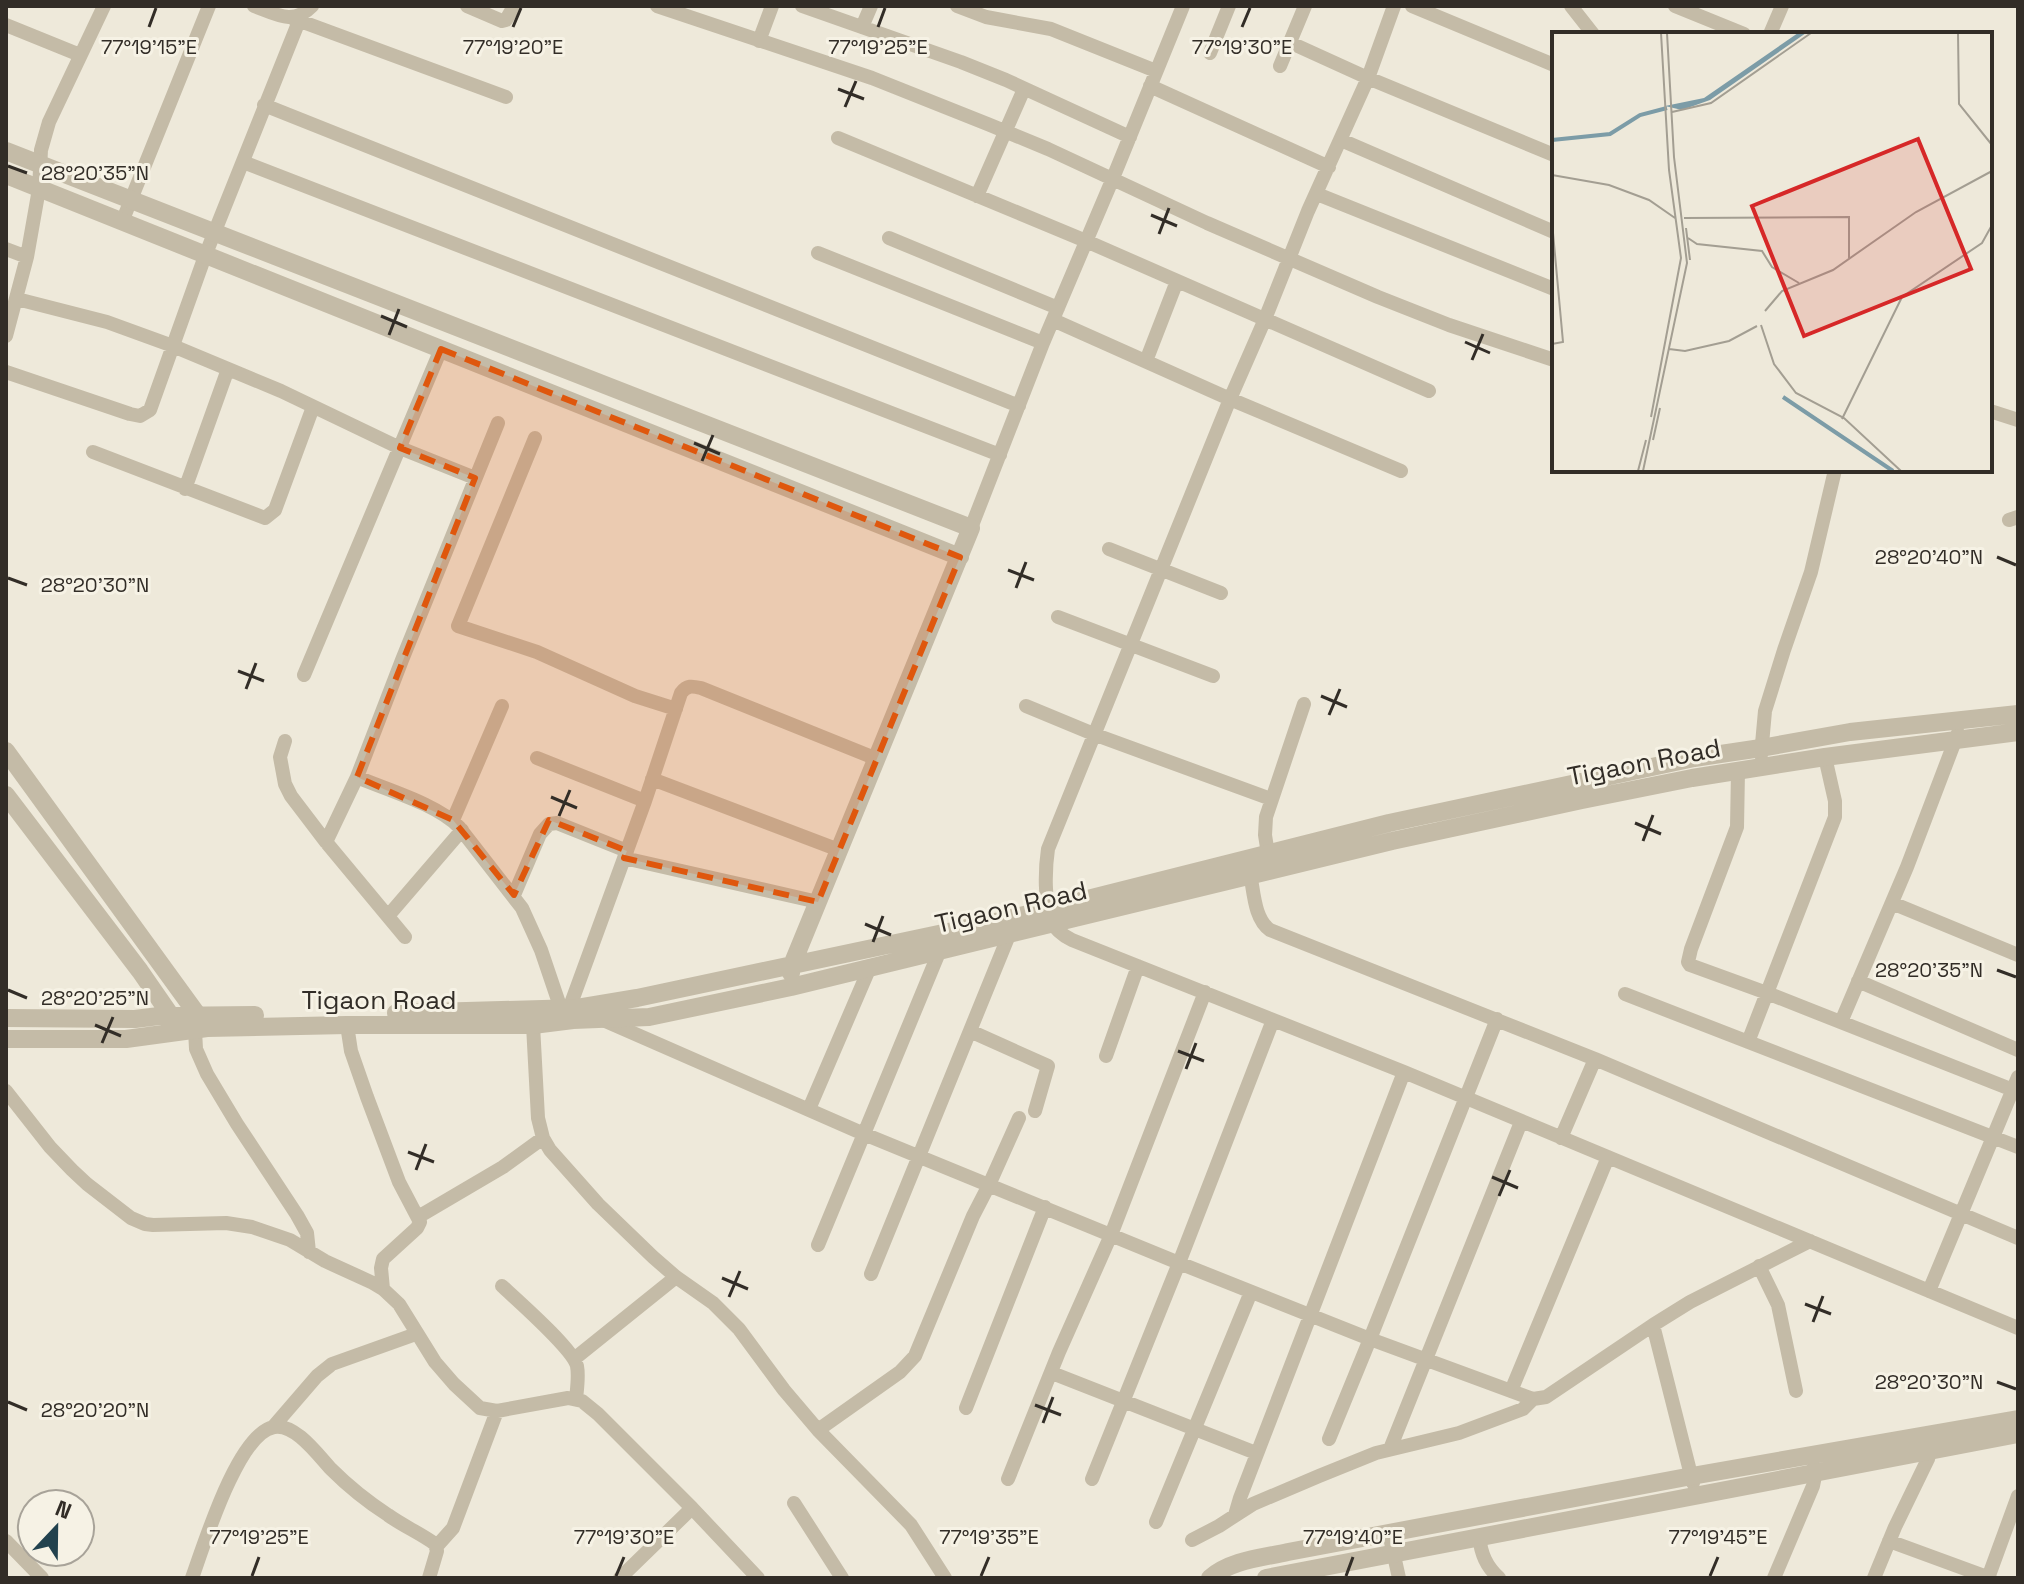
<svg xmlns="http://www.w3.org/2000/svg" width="2024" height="1584" viewBox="0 0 2024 1584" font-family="'Space Grotesk',sans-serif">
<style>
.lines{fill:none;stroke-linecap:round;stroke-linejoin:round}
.minor{stroke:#c4bba7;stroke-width:14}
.tertiary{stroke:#c4bba7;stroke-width:18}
.marked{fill:#df570d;fill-opacity:0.2;stroke:#df570d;stroke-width:6;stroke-dasharray:16 10;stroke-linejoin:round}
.ticks{fill:none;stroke:#322d27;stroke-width:3}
.labels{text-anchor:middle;stroke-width:6;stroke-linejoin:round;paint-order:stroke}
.street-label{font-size:26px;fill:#322d27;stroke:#f6f2e5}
.inset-river{fill:none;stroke:#7c9ca7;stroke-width:4}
.inset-road{fill:none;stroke:#a39e92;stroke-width:2}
.view{fill:#d62828;fill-opacity:0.15;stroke:#d62828;stroke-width:4}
.inset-edge{fill:none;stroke:#322d27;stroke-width:4}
.ticks-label{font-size:20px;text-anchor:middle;fill:#322d27;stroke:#f6f2e5;stroke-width:6;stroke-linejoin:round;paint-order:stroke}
</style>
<rect width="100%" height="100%" fill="#eee9da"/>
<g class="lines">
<path class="minor" d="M254,6C276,14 293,26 312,6
M467,6L502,21L506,20L514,6
M657,6L872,78L990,125L1048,149L1207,223L1378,297L1449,325L1554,360
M802,6L961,62L1006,80L1130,137
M957,6L986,17L1051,29L1156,71
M1394,6L1368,78L1308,211L1265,319L1230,399L1048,849C1045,869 1044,903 1052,922C1056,931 1064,936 1072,940L1404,1072L2018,1328
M1412,6L1554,65
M1571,6L1593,34
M1675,6L1744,34
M292,18L506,97
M6,25L80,55
M862,27L871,6
M1770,34L1782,6
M759,41L772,6
M1291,43L1368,78L1554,155
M1210,53L1229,6
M1280,66L1305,6
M1150,86L1329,167
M264,105L1019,406
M838,138L1086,241L1429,391
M1341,140L1554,232
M243,162L1000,455
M1317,194L1554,289
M977,196L1024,89
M122,222L209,6
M889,238L1058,308
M6,249L27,257
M818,253L1043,343
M17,299L107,322L173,346L281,391L400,448L475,478
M1053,320L1230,399L1401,471
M6,336L27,257L39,189L41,150L49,122L104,6
M1146,361L1177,281
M6,372L130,414L140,416L150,410L205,256L299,21
M1990,411L2018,420
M535,438L458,626L537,652L635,696L676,709
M93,452L265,518L275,510L313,407
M185,489L228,369
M2009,520L2018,517
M971,528L1043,343L1113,178L1183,6
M1109,549L1221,593
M1058,617L1213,676
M304,675L441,349
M1026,706L1096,735L1271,799
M285,741L280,757L285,784L291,796L326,842L405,937
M1761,755L1765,711L1784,650L1811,572L1835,470
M537,758L645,801
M1738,771L1737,827L1691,949L1688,962L1690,965L1767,993L2013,1090
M357,777C387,790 437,804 459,827L522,908L541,950L561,1009
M652,779L839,850
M453,820L502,706
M326,842L357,777L402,660L498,423
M1268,854L1265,835L1266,817L1304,704
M624,858L818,902
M1249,869C1254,888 1253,918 1270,930L1595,1059L2018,1238
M514,895L540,834L549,824L557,823L627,851
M1892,903L2018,955
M388,916L462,830
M1858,981L2018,1050
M1625,994L2018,1147
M569,1009L645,801L681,693C687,685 692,686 701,688L877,759
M601,1019L864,1134L1179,1263L1370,1339L1533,1399L1546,1397L1653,1325L1690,1302L1810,1241
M1841,1022L1907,867L1958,733
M347,1025L351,1051L367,1097L399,1182L420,1222L417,1228L383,1259L381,1268L383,1289
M533,1025L538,1118L543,1138L550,1150L598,1204L653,1257L676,1277L713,1303L739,1329L784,1390L818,1430L911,1525L945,1578
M195,1030L196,1049L207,1074L237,1124L297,1215L307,1233L309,1252
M970,1031L1048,1066L1035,1111
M1748,1042L1835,817V801L1825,757
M1106,1056L1138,966
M6,1091L50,1147L72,1170L87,1184L131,1218L145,1224L153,1225L226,1223L252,1227L290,1240L325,1261L373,1283L383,1289L399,1304L435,1362L454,1384L480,1408L497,1411L568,1398L582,1401L598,1414L692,1508L758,1578
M809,1109L870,967
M1561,1138L1595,1059
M418,1217L503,1167L543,1138
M818,1245L940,950
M1759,1266L1778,1305L1796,1391
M871,1274L1009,935
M502,1286C518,1301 573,1349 577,1366C579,1376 577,1389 576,1399
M1929,1291L2018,1077
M1653,1325L1693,1483
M574,1359L676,1277
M1052,1373L1256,1453
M1511,1391L1608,1157
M966,1408L1045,1207
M273,1427L317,1376L332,1364L416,1334
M818,1430L900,1372L915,1356L973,1216L989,1185L1019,1118
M1329,1439L1370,1339L1497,1019
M1390,1449L1521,1122
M1008,1479L1059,1352L1111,1235L1205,992
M1092,1479L1179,1263L1273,1020
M794,1503L842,1578
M1235,1515L1240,1498L1404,1072
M1156,1522L1251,1292
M1389,1533L1399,1578
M1479,1536C1481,1554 1486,1566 1499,1578
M1192,1540L1219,1526L1253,1504L1319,1476L1376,1453L1459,1433L1523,1409L1533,1399
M6,1541L42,1578
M1889,1541L1990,1578
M436,1547L453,1528L497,1411
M192,1578C204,1545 238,1433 274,1427C295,1423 318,1455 331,1469C348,1486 368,1502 388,1515C403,1526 420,1533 435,1544L437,1551L429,1578
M620,1578L692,1508
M1774,1578L1813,1486L1815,1476L1814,1467
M1874,1578L1895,1527L1928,1459L1930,1451L1927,1443
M1988,1578L2018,1496"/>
<path class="tertiary" d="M6,151L971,528L792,965L791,973
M6,175L960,557
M6,751L202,1021
M6,795L140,971L176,1023
M396,1013L577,1008L637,998L1000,921L1389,823L1694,758L1761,748L1850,732L2018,714
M6,1018L135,1019L159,1016L255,1015
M6,1039H126L207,1028L347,1025H533L573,1020L649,1017L791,987L1392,841L1582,800L1692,778L1825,757L2018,732
M1210,1578C1231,1560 1261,1558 1288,1552L1692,1476L2018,1419
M1266,1578L2018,1434"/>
</g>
<path class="marked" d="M441,349L960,557L818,902L624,858L627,851L549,820L514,895L453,820L357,777L475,478L400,448Z"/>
<path class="ticks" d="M149,27L156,8M513,27L521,8M878,27L885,8M1242,27L1250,8M838,89L864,99M845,107L856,81M8,166L27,173M1151,215L1177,226M1159,234L1169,208M381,316L407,327M389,335L399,309M1465,342L1490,353M1472,360L1483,334M694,443L720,454M702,461L713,435M1997,557L2016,565M1008,570L1034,580M8,578L27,585M1016,588L1026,562M238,671L264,681M246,689L256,663M1321,696L1347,707M1329,715L1340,689M551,797L577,808M559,816L570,790M1635,823L1661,834M1643,841L1653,815M865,924L891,935M873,942L883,916M1997,970L2016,977M8,990L27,998M95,1025L121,1036M102,1043L113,1017M1178,1051L1204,1061M1186,1069L1196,1043M408,1152L434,1162M416,1170L426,1144M1492,1177L1518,1188M1499,1196L1510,1170M722,1278L748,1289M729,1297L740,1271M1805,1304L1831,1314M1813,1322L1823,1296M1997,1382L2016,1389M8,1402L27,1410M1035,1405L1061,1415M1043,1423L1053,1397M252,1576L259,1557M616,1576L624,1557M981,1576L989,1557M1346,1576L1353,1557M1710,1576L1718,1557"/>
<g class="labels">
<g class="street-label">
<text transform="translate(1644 762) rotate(-11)" y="9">Tigaon Road</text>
<text transform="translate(1011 907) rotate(-13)" y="9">Tigaon Road</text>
<text x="379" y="1009">Tigaon Road</text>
</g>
</g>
<g transform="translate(1552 32)">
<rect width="440" height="440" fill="#eee9da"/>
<path d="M246,1H254L158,68L130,78L113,74L152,66Z" fill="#7c9ca7"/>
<path class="inset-river" d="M0,108L58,102L88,83L115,76M231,365L341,439"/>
<path class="inset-road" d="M406,1L407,72L440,113M120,80L159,71L259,1M0,143L57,153L97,168L123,186M132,186L297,185V226M0,190L11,310L0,312M134,196L138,228M136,206L145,212L210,219L220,235L247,251M213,279L230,259L281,238L364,180L440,139M209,293L222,332L244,361L292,386L349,439M117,317L133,319L177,309L205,294M99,385L129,226L117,138L109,1M290,387L350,265L430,211L440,193M101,408L108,376M86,439L94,408M91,439L135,231L122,125L115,1"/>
<path class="view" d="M366,107L419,237L252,304L200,174Z"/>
<rect width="440" height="440" class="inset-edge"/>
</g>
<g class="ticks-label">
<text x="149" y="54">77°19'15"E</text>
<text x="513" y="54">77°19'20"E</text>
<text x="878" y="54">77°19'25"E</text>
<text x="1242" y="54">77°19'30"E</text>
<text x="95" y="180">28°20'35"N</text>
<text x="1929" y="564">28°20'40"N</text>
<text x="95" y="592">28°20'30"N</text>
<text x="1929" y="977">28°20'35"N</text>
<text x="95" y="1005">28°20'25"N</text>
<text x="1929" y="1389">28°20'30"N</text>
<text x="95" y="1417">28°20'20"N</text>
<text x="259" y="1544">77°19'25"E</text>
<text x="624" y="1544">77°19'30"E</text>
<text x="989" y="1544">77°19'35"E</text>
<text x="1353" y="1544">77°19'40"E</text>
<text x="1718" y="1544">77°19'45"E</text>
</g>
<rect width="2024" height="1584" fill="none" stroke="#322d27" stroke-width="16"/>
<g transform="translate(56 1528) rotate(22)"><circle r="38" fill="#f6f2e5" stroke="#a8a399" stroke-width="2"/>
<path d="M0-6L14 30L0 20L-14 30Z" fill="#22424e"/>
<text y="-12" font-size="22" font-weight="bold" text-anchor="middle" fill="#322d27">N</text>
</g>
</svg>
